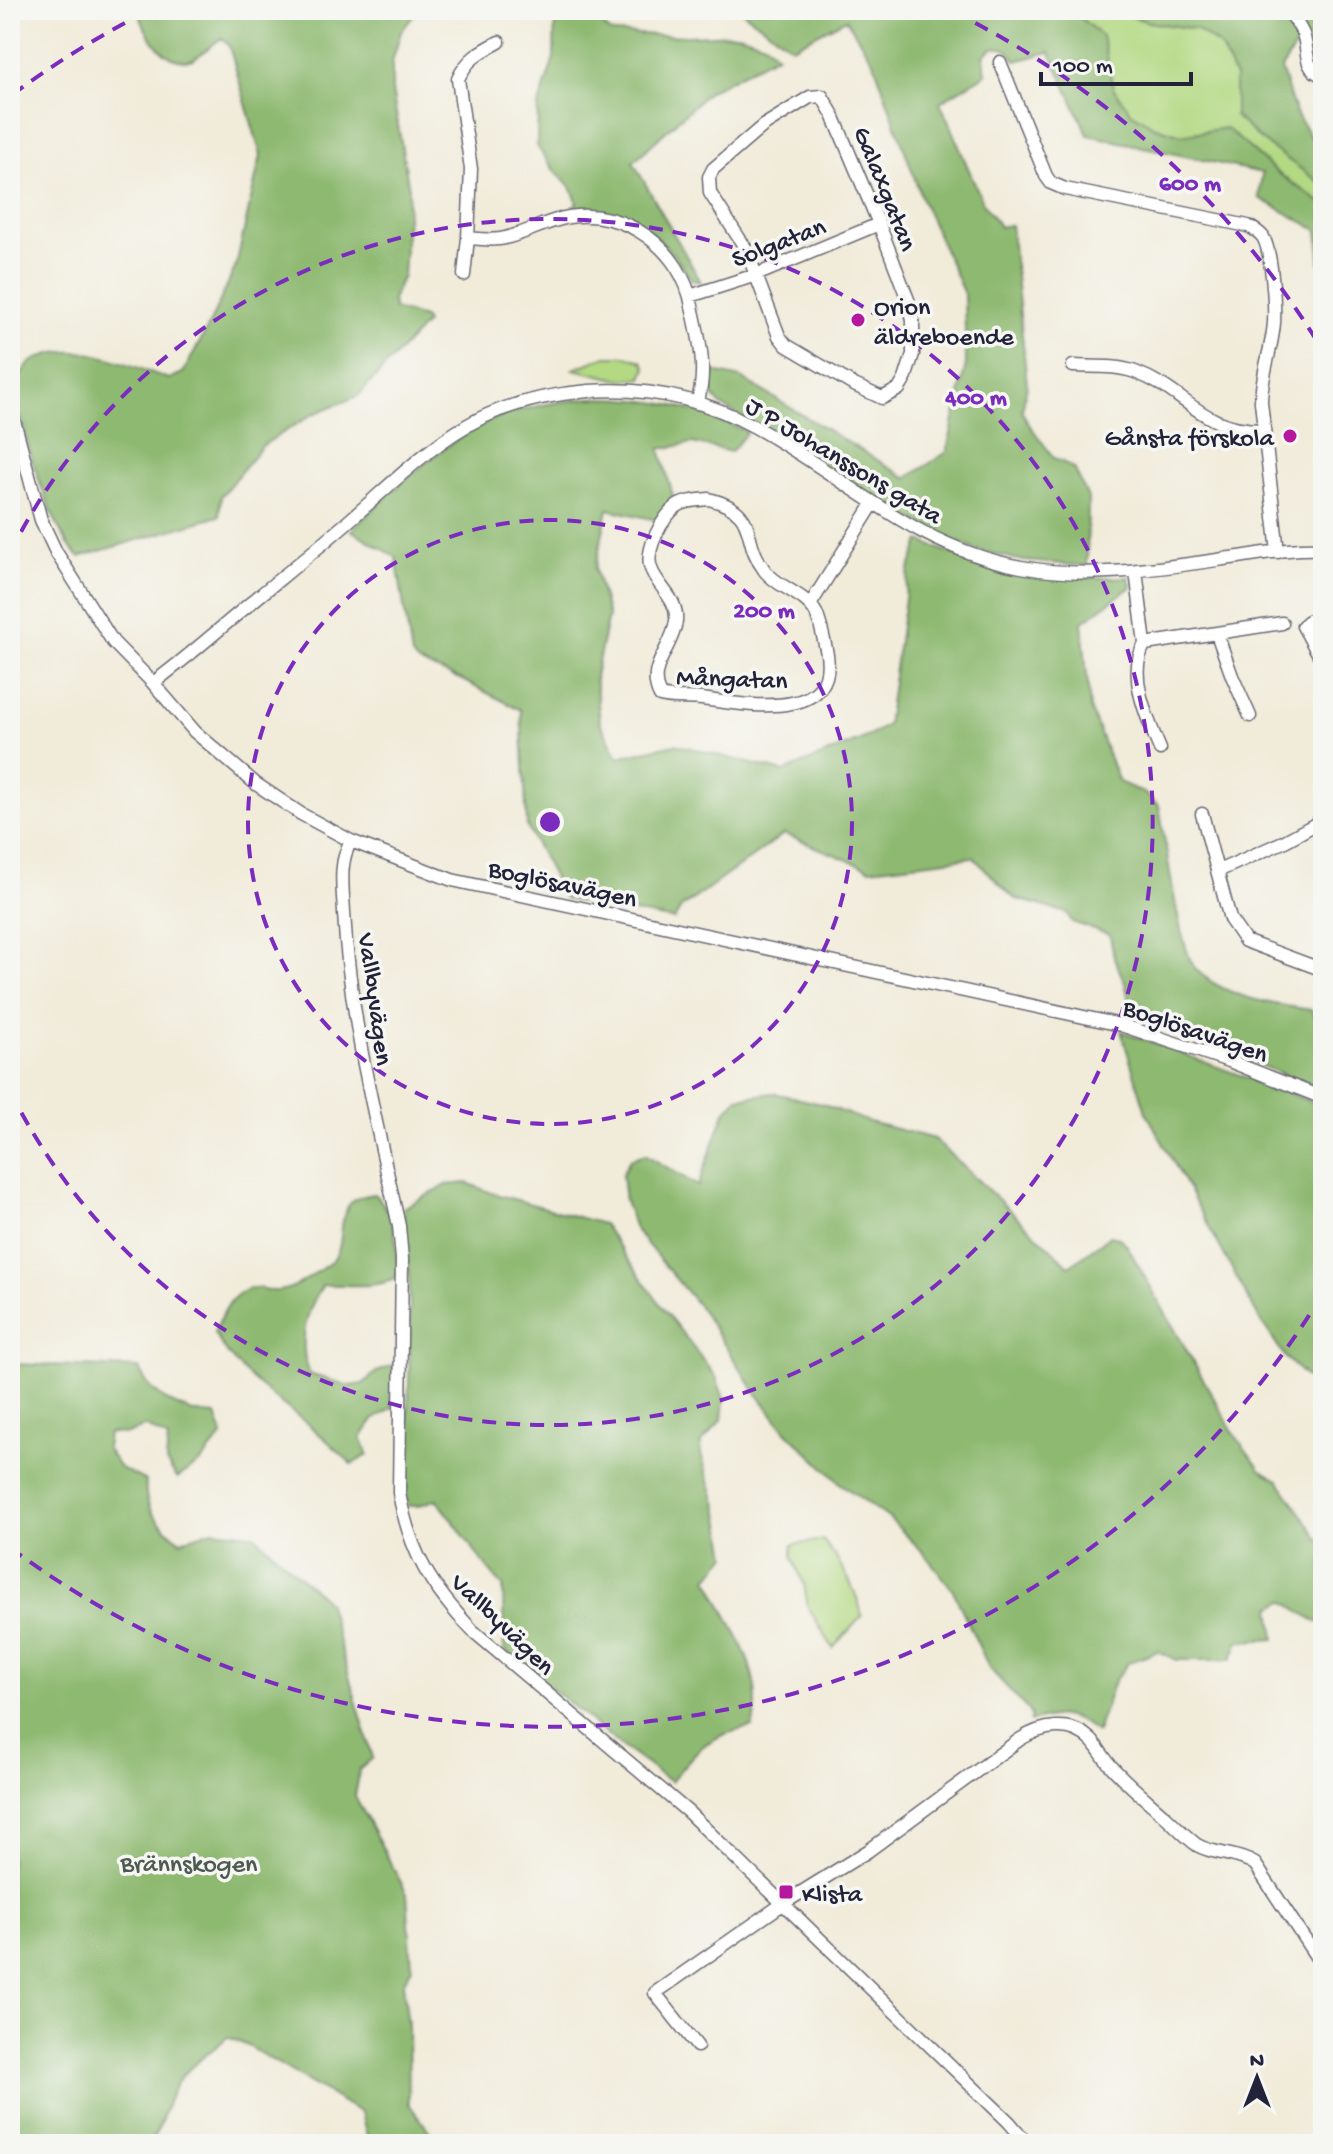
<svg xmlns="http://www.w3.org/2000/svg" width="1333" height="2154" viewBox="0 0 1333 2154" font-family="'Gochi Hand',sans-serif">
<style>
.green{fill:#b3d983;stroke:#6a7e5f;stroke-width:2}
.forest{fill:#8eb971;stroke:#586e56;stroke-width:2}
.lines{fill:none;stroke-linecap:round;stroke-linejoin:round}
.minor-casing{stroke:#6a6872;stroke-width:15}
.minor{stroke:#fff;stroke-width:12}
.ring{fill:none;stroke:#7b2cbf;stroke-width:4;stroke-dasharray:14 10}
.poi-dot{fill:#b5179e;stroke:#f6f6f2;stroke-width:3}
.labels{text-anchor:middle;stroke-width:7;stroke-linejoin:round;paint-order:stroke}
.street-label{font-size:26px;fill:#22223b;stroke:#f6f6f2}
.poi-label{font-size:26px;fill:#22223b;stroke:#f6f6f2;text-anchor:start}
.park-label{font-size:26px;fill:#4e5951;stroke:#f6f6f2}
.centre{fill:#7b2cbf;stroke:#f6f6f2;stroke-width:4}
.ring-label{font-size:24px;text-anchor:middle;font-weight:bold;fill:#7b2cbf;stroke:#f6f6f2;stroke-width:7;stroke-linejoin:round;paint-order:stroke}
</style>
<rect width="100%" height="100%" fill="#f6f6f2"/>
<filter id="ink" filterUnits="userSpaceOnUse"><feTurbulence type="fractalNoise" baseFrequency=".0125" numOctaves="2"/><feDisplacementMap in="SourceGraphic" scale="16" xChannelSelector="R" yChannelSelector="G"/><feConvolveMatrix kernelMatrix="1 2 1 2 8 2 1 2 1" color-interpolation-filters="sRGB"/></filter>
<filter id="wash" filterUnits="userSpaceOnUse"><feTurbulence type="fractalNoise" baseFrequency=".006" numOctaves="4" result="noise"/><feDisplacementMap in="SourceGraphic" scale="32" xChannelSelector="R" yChannelSelector="G"/><feGaussianBlur stdDeviation="1.8" result="paint"/><feColorMatrix in="noise" values="0 0 0 0 0 0 0 0 0 0 0 0 0 0 0 0 0 1.4 0 .05"/><feComposite in="paint" operator="in"/></filter>
<g filter="url(#wash)">
<rect width="100%" height="100%" fill="#f1ebd9"/>
<path class="green" d="M1071,10H1112L1149,22L1196,29L1221,46L1235,77V116L1261,140L1323,185V204L1279,174L1226,128L1181,135L1153,126L1131,112L1113,88L1101,36Z
M606,356H626L642,361L646,368L642,378L621,380L574,369Z
M823,1540C841,1563 856,1587 862,1616L833,1648L808,1607L804,1584L792,1556V1545Z"/>
<path class="forest" d="M139,10H418L401,32L392,62V90L409,189L403,276L392,300L394,309L424,318L426,323L358,396L313,414L262,446L221,496L219,516L80,557C55,542 14,416 18,387C19,377 24,366 33,361C74,337 128,365 169,379L183,373L207,329L236,266L261,155L229,46L222,38C211,44 201,57 190,60C165,66 143,31 139,10Z
M555,10H601L599,22L611,33L687,36L739,34L765,43L777,55L709,91L633,162L701,282L692,280C657,229 636,214 573,209L577,201L571,187L553,169L537,146L538,108L554,58Z
M740,10H1071L1102,36L1113,88L1131,112L1153,126L1181,135L1226,128L1279,174L1323,204V293L1318,230L1259,198L1262,173L1088,135L1050,52L1016,61C1009,49 1006,47 992,48L984,56L986,74L940,102L983,203L1000,227L1011,225L1027,385L1022,411L1028,423L1054,458L1074,468L1088,498L1087,566L1024,561L976,550L953,541L877,500L721,405L713,396L710,371L741,378L907,478L947,452L966,364L964,294L923,202L874,63L846,19L792,47Z
M1112,10H1323V46L1299,41L1281,69L1295,112L1323,157V185L1261,140L1235,116V77L1220,46L1196,29L1149,22Z
M590,398C646,397 697,406 747,432L731,452L693,443L660,449L674,500L656,520L608,509L595,569L608,616L595,676L600,722L618,757L675,744L784,772L869,736L887,725L909,570L920,541C992,572 1051,580 1129,577L1131,587L1082,622L1090,708L1119,782L1144,793L1159,806C1165,836 1179,952 1196,969C1224,998 1272,1004 1311,1010L1323,1030V1090L1133,1015L1125,983L1114,958L1110,935L1072,922L1067,913L1014,898L973,857L870,869L784,834L681,908L674,920L565,899L527,827L521,710L460,679L417,662L412,656L396,557L351,530C392,492 433,451 482,425C515,408 554,402 590,398Z
M1121,1031L1323,1106V1388L1315,1385L1286,1358L1259,1318L1146,1112Z
M774,1093L822,1104L866,1121L934,1139L1069,1266L1110,1236L1119,1238L1126,1244L1235,1435L1260,1469L1278,1480L1323,1545V1621L1317,1622L1284,1601L1271,1608L1275,1639L1239,1641L1231,1660H1176L1158,1651L1128,1663L1114,1681L1097,1732C1070,1713 1062,1713 1030,1722L1031,1715L1027,1709L989,1668L953,1590L922,1551L890,1519L841,1484L786,1431L754,1390L701,1309L636,1231L625,1201L622,1175L630,1159L645,1154L698,1186L725,1112L738,1098Z
M467,1183L492,1193L603,1224L662,1307L716,1377L724,1399L722,1420L701,1443V1454L719,1512L727,1555L708,1579C729,1623 769,1677 752,1727C710,1735 697,1747 671,1782L621,1746L504,1649L503,1586C477,1559 460,1527 436,1499L418,1506H408L406,1494C407,1399 416,1302 403,1208L446,1185Z
M374,1194C398,1213 397,1250 397,1278C375,1289 347,1284 323,1285C305,1311 298,1343 309,1374L350,1386L363,1384L376,1372L394,1365L392,1409L373,1420L361,1438L368,1455L352,1464C340,1454 331,1443 319,1434C282,1401 239,1378 214,1333C223,1313 232,1287 259,1288C266,1289 271,1292 278,1291C298,1289 311,1275 327,1265C356,1245 323,1200 374,1194Z
M10,1364L139,1368C149,1397 187,1415 216,1415L223,1435L202,1461L177,1478L166,1462L168,1439L145,1426L128,1434L108,1433L106,1448L120,1468L146,1481C143,1511 159,1522 180,1541L213,1530L253,1534L327,1601L373,1758L360,1769L355,1796L407,1894L412,1967L403,1983L408,2025L409,2104L439,2144H369L361,2113L248,2046L228,2037C215,2048 187,2068 179,2080C165,2100 164,2125 149,2144H10Z"/>
</g>
<g filter="url(#ink)">
<g class="lines">
<defs>
<path id="minor" d="M1288,10C1294,18 1299,25 1303,34C1309,50 1303,69 1322,75
M499,42C480,52 467,59 458,79L471,169L468,238C479,239 494,241 505,238C527,233 546,221 569,217C626,208 682,250 692,306C699,338 708,371 697,403
M1000,62L1046,176L1051,183L1065,189L1248,226C1254,229 1259,232 1263,237C1272,252 1275,305 1274,323C1272,350 1261,375 1261,402L1278,552
M822,96L833,115L879,224L910,305L913,321V354L905,379L899,389L882,398L852,384L786,345L779,336L746,249L710,193L709,177L713,169L763,126L810,97Z
M464,275L468,238
M690,296L756,275L879,224
M1073,366C1093,367 1116,365 1135,372C1187,391 1200,431 1264,430
M10,406L41,520L56,552L113,642L153,683L195,732L256,784L301,814L351,841L452,880L1121,1025L1229,1061L1323,1098
M709,499C762,513 739,537 765,571C778,588 806,594 816,613C821,624 823,637 826,649C842,723 746,705 702,699C688,697 674,700 660,696C645,667 673,649 676,621C678,600 660,589 652,571C643,553 662,515 679,505C688,500 699,500 709,499Z
M1136,571L1145,644L1282,623
M810,605L873,504
M1323,617L1310,620L1303,626L1323,662
M1217,634L1232,676L1250,716
M1145,644C1126,673 1148,720 1160,749
M153,683C183,661 211,636 240,612C277,581 315,551 351,519C392,484 432,442 481,418C515,402 552,394 589,391C647,387 704,399 755,427C847,477 913,547 1021,567C1091,580 1162,568 1231,558C1261,554 1293,547 1323,549
M1202,814L1230,919L1245,941L1323,970
M351,841C338,863 343,888 344,913C350,1021 376,1120 399,1226L402,1259L399,1493C410,1553 431,1587 473,1631L688,1812L1009,2122L1028,2144
M1218,871L1283,842L1323,820
M697,2046L655,1993L784,1903L868,1851L1019,1740C1041,1726 1071,1719 1092,1741C1099,1749 1104,1758 1111,1766C1127,1784 1147,1800 1165,1816C1175,1825 1186,1837 1197,1845C1214,1855 1235,1852 1255,1864L1323,1967"/>
</defs>
<use href="#minor" class="minor-casing"/>
<use href="#minor" class="minor"/>
</g>
</g>
<g class="ring">
<circle cx="550" cy="822" r="302"/>
<path d="M10 553A603 603 0 1 1 10 1091"/>
<path d="M1322 1295A905 905 0 0 1 12 1549M12 95A905 905 0 0 1 146 12M954 12A905 905 0 0 1 1322 349"/>
</g>
<g class="poi-dot">
<circle cx="858" cy="320" r="8"/>
<circle cx="1290" cy="436" r="8"/>
<rect x="778" y="1884" width="16" height="16" rx="4"/>
</g>
<g class="labels">
<g class="street-label">
<text transform="translate(887 188) rotate(68)" y="9">Galaxgatan</text>
<text transform="translate(778 241) rotate(-21)" y="9">Solgatan</text>
<text transform="translate(845 459) rotate(31)" y="9">J P Johanssons gata</text>
<text transform="translate(732 677) rotate(2)" y="9">Mångatan</text>
<text transform="translate(563 882) rotate(12)" y="9">Boglösavägen</text>
<text transform="translate(377 999) rotate(82)" y="9">Vallbyvägen</text>
<text transform="translate(1196 1029) rotate(19)" y="9">Boglösavägen</text>
<text transform="translate(504 1623) rotate(44)" y="9">Vallbyvägen</text>
</g>
<g class="poi-label">
<text x="874" y="314">Orion<tspan x="874" dy="30">äldreboende</tspan></text>
<text x="1274" y="445" text-anchor="end">Gånsta förskola</text>
<text x="802" y="1901">Klista</text>
</g>
<g class="park-label">
<text x="189" y="1871">Brännskogen</text>
</g>
</g>
<circle cx="550" cy="822" r="12" class="centre"/>
<g class="ring-label">
<text x="1190" y="190">600 m</text>
<text x="976" y="404">400 m</text>
<text x="764" y="617">200 m</text>
</g>
<rect width="1333" height="2154" fill="none" stroke="#f6f6f2" stroke-width="40"/>
<g transform="translate(1257 2078)" stroke="#f6f6f2" stroke-width="6" paint-order="stroke">
<path d="M0-6L14 30L0 20L-14 30Z" fill="#22223b"/>
<text y="-12" font-size="22" font-weight="bold" text-anchor="middle" fill="#22223b">N</text>
</g>
<path d="M1041 72v12h150v-12" fill="none" stroke="#22223b" stroke-width="4"/>
<text x="1053" y="72" font-size="24" fill="#22223b" stroke="#f6f6f2" stroke-width="6" paint-order="stroke">100 m</text>
</svg>
